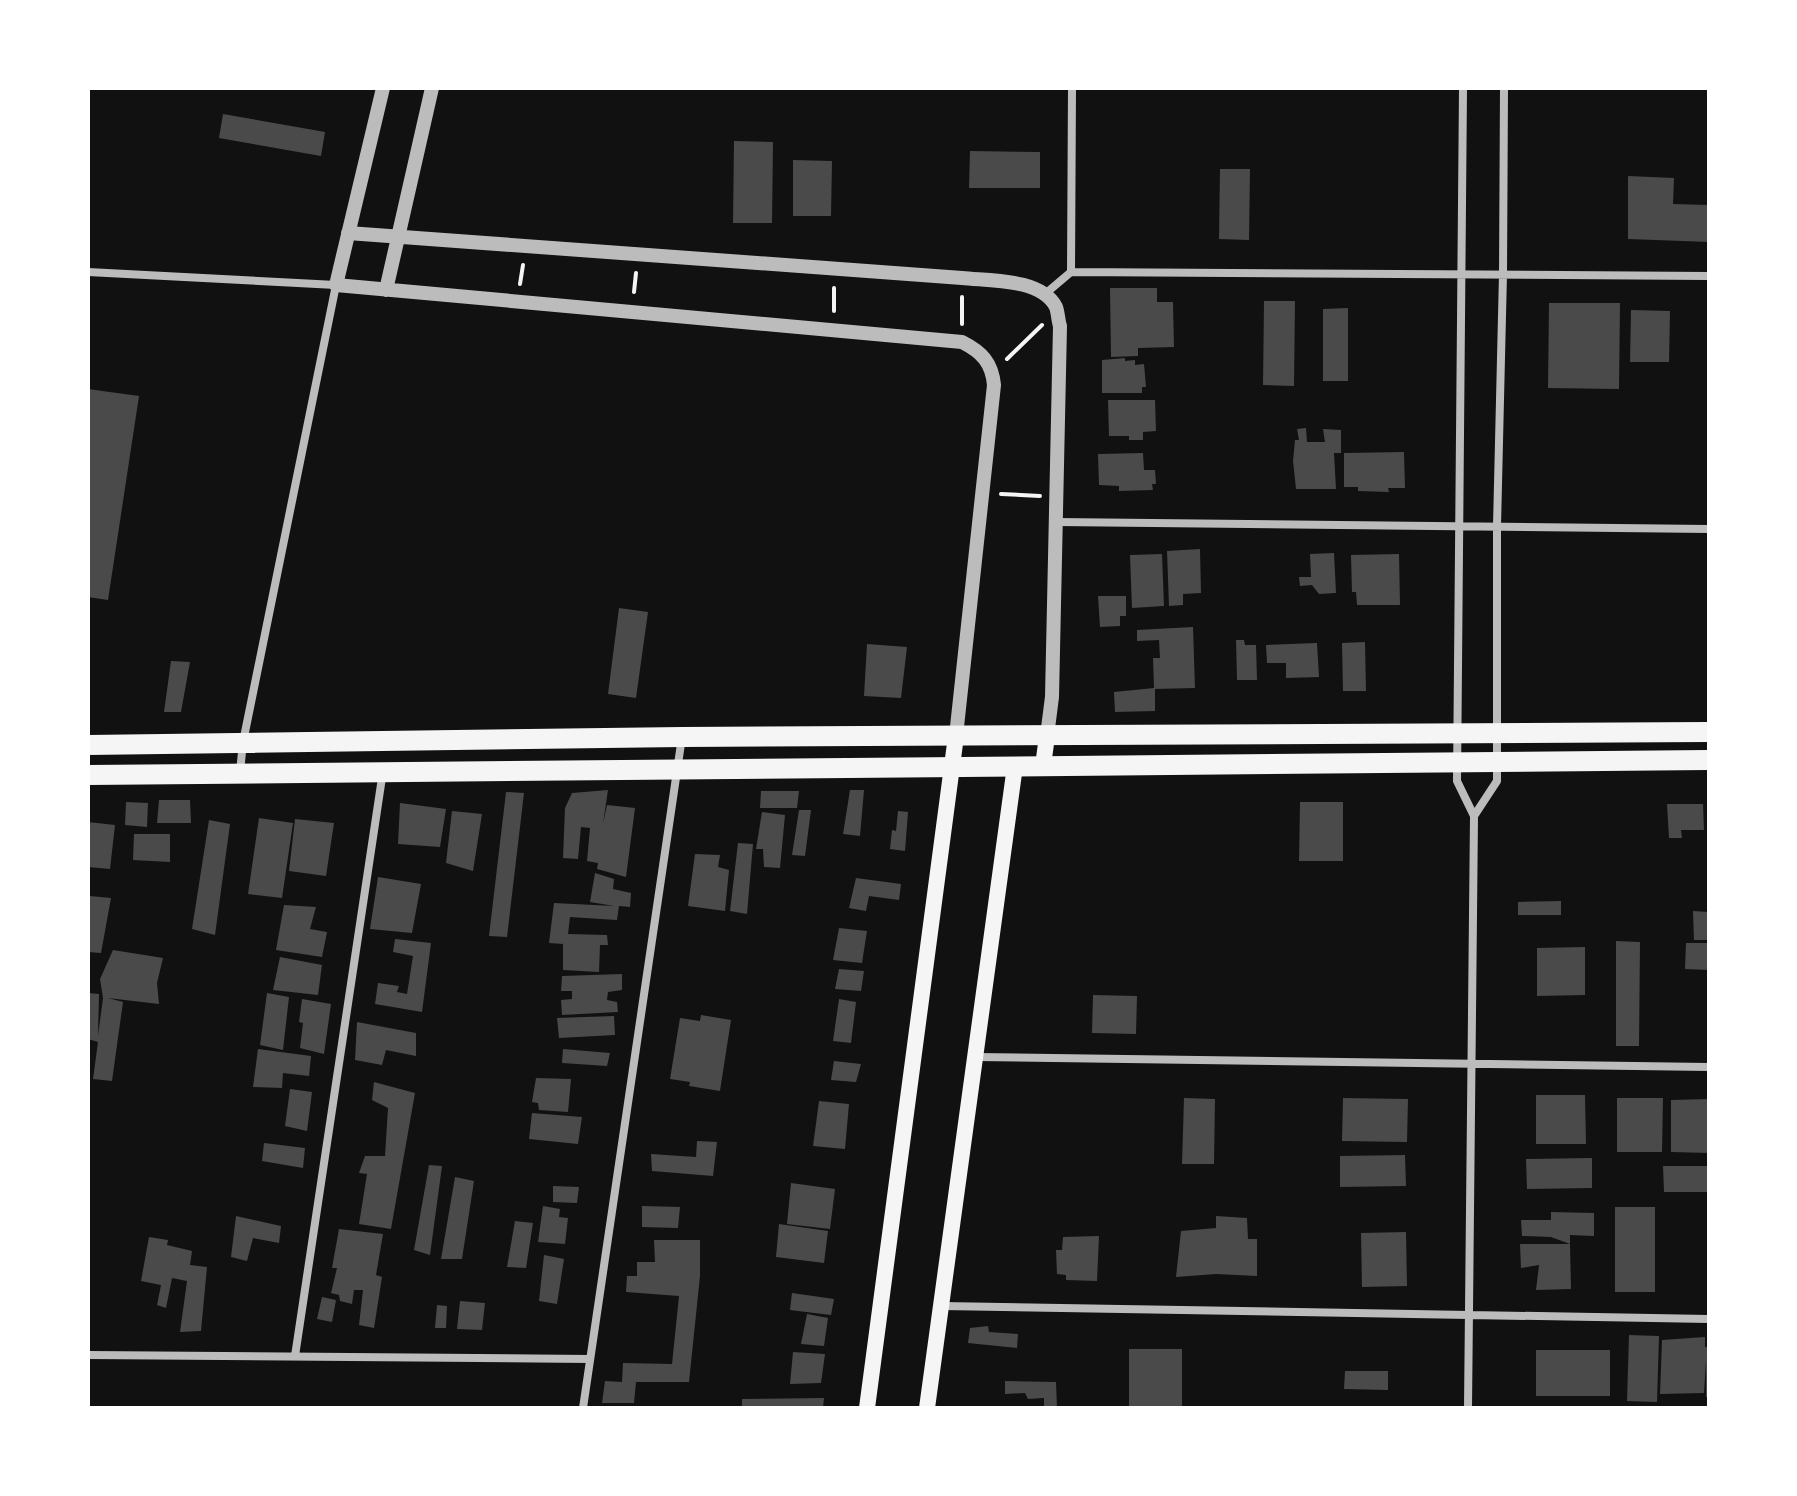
<svg xmlns="http://www.w3.org/2000/svg" width="1797" height="1496" viewBox="0 0 1797 1496" font-family="'IBM Plex Serif',serif">
<style>
.building{fill:#4a4a4a}
.lines{fill:none;stroke-linecap:round;stroke-linejoin:round}
.path{stroke:#f5f5f5;stroke-width:4}
.minor{stroke:#bcbcbc;stroke-width:8}
.tertiary{stroke:#bcbcbc;stroke-width:14}
.secondary{stroke:#f5f5f5;stroke-width:16}
.primary{stroke:#f5f5f5;stroke-width:20}
</style>
<rect width="100%" height="100%" fill="#111"/>
<path class="building" d="M223,114L325,132L321,156L219,138Z
M734,141L773,142L772,223H733Z
M970,151L1040,152V188H969Z
M793,160L832,161L831,216H793Z
M1220,169H1250L1249,240L1219,239Z
M1628,176L1674,178L1673,204L1709,205V242L1628,239Z
M1110,288H1157V302H1173L1174,347L1138,348V356L1111,357Z
M1264,301H1295L1294,386L1263,385Z
M1549,303H1620L1619,389L1548,388Z
M1348,308V381H1323V309Z
M1631,310L1670,311L1669,362H1630Z
M1125,358V361L1135,360V365L1144,364L1146,387H1142V393H1102V360Z
M88,389L139,396L108,600L88,597Z
M1108,400H1155L1156,431L1143,432V440H1129V436H1109Z
M1306,428L1307,442H1325L1323,429L1341,430V453H1334L1336,489H1296L1293,461L1295,440H1299L1297,429Z
M1404,452L1405,488H1388L1389,492L1358,491V487H1344V453Z
M1143,453L1144,470H1155L1156,484H1152L1153,490L1119,491V486L1099,485L1098,454Z
M1200,549L1201,593L1183,594V605L1169,606L1167,551Z
M1334,553L1336,593L1319,594L1312,585L1300,586L1299,577H1311L1310,554Z
M1162,554L1164,606L1132,608L1130,555Z
M1399,554L1400,605H1357L1356,592H1352L1351,555Z
M1098,596H1126V616H1120V626L1100,627Z
M619,608L648,612L636,698L608,694Z
M1193,627L1195,688L1155,689V711L1115,712L1114,692L1154,688L1153,658H1160L1159,640L1137,641V630Z
M1236,640H1244L1245,645H1256L1257,680H1237Z
M1365,642L1366,691H1343L1342,643Z
M1317,643L1319,677L1286,678V663H1267L1266,645Z
M867,644L907,647L901,698L864,696Z
M171,661L190,662L181,712H164Z
M608,790L603,824L607,805L635,808L626,877L597,869L598,863L587,861L590,828L581,827L578,859L563,858L565,808L572,793Z
M850,790H864L860,836L843,834Z
M761,791H799L797,808H760Z
M506,792L524,793L507,937L489,936Z
M159,800H190L191,823H157Z
M126,802L148,803L147,827L125,825Z
M1300,802H1343V861H1299Z
M400,803L446,809L440,847L398,844Z
M1667,804H1703L1704,830H1681L1682,838H1669Z
M799,810H811L805,856L792,855Z
M452,811L482,814L473,871L446,863Z
M898,811L908,812L905,851L890,849L892,830L896,831Z
M762,812L785,815L780,868L764,867L763,849H756Z
M259,818L293,823L282,898L248,894Z
M295,819L334,823L326,876L289,871Z
M209,820L230,824L215,935L192,929Z
M88,822L115,825L110,869L88,867Z
M134,834H170V862L133,860Z
M738,843L753,844L747,914L730,911Z
M695,854L720,855L718,867L729,870L725,911L688,906Z
M595,873L614,879L613,889L631,893L630,907L619,906L617,920L570,917L568,934L607,935L608,945H600L599,972L563,970V944L549,943L554,903L614,906L590,902Z
M378,877L421,884L412,933L370,929Z
M856,878L901,884L899,900L869,896L866,911L849,908Z
M90,896L111,898L101,953L88,952Z
M1561,901V915H1518V902Z
M284,905L316,907L310,929L327,932L322,957L276,950Z
M1693,911L1709,912V940H1694Z
M839,928L867,931L862,963L833,960Z
M395,939L431,943L422,1012L375,1004L378,983L399,986L397,992L407,994L413,956L393,952Z
M1616,941L1640,942L1639,1046H1616Z
M1686,943H1709V970L1685,969Z
M1585,947V995L1537,996V948Z
M113,950L163,958L157,983L159,1004L108,998L123,1002L112,1081L93,1079L98,1042L88,1039V993L99,994L98,1036L103,998L100,979Z
M280,957L322,965L318,995L273,990Z
M839,969L864,971L861,991L835,989Z
M622,974V990L608,992L607,1000L617,1002L618,1012L562,1015L561,1000L572,999V991H561L562,976Z
M267,993L289,997L283,1050L260,1045Z
M1093,995L1137,996L1136,1034L1092,1033Z
M302,999L331,1004L324,1054L300,1048L303,1023L299,1022Z
M839,999L856,1002L851,1043L833,1041Z
M701,1015L731,1020L720,1091L689,1086L690,1082L670,1079L680,1018L700,1021Z
M614,1016L615,1035L559,1038L557,1018Z
M357,1022L416,1033V1056L386,1050L382,1065L355,1060Z
M258,1049L311,1056L309,1076L283,1073L282,1088L253,1087Z
M563,1049L610,1053L607,1066L562,1063Z
M834,1061L861,1064L856,1082L831,1080Z
M536,1078L571,1079L568,1112L539,1110L538,1103L532,1102Z
M374,1082L415,1093L391,1229L359,1224L367,1174L359,1173L365,1156H385L388,1108L372,1100Z
M290,1089L312,1092L307,1131L285,1126Z
M1536,1095H1585L1586,1144H1536Z
M1184,1098L1215,1099L1214,1164H1182Z
M1343,1098L1408,1099L1407,1142L1342,1141Z
M1617,1098H1663L1662,1152H1617Z
M1709,1099V1153L1671,1152V1100Z
M819,1101L849,1104L845,1149L813,1146Z
M532,1113L582,1117L578,1144L529,1139Z
M697,1141L717,1142L713,1176L652,1171L651,1154L696,1157Z
M264,1143L305,1148L303,1168L262,1161Z
M1405,1155L1406,1186L1340,1187V1156Z
M1592,1158V1188L1527,1189L1526,1159Z
M429,1165L442,1166L430,1255L414,1250Z
M1663,1166H1709V1192H1664Z
M455,1177L474,1181L462,1259H441Z
M791,1183L835,1189L830,1229L787,1224Z
M553,1186L579,1187L577,1203L553,1202Z
M543,1206L560,1209L559,1217L568,1218L565,1244L538,1242Z
M642,1206L680,1207L678,1228L642,1227Z
M1615,1207H1655V1292H1615Z
M1551,1212L1594,1213V1236L1570,1235V1244L1551,1237L1522,1236L1521,1220H1551Z
M236,1216L281,1226L279,1243L253,1238L247,1261L231,1257Z
M1216,1216L1247,1218L1248,1239H1257V1276L1216,1274L1176,1277L1181,1231L1216,1228Z
M515,1221L533,1223L526,1268L507,1267Z
M779,1224L828,1231L824,1263L776,1257Z
M339,1229L383,1234L376,1275L382,1277L374,1328L359,1325L363,1290H354L352,1304L340,1301L339,1295L331,1293L337,1268H332Z
M1406,1232L1407,1286L1362,1287L1361,1233Z
M1099,1236L1097,1281L1066,1280V1275L1057,1274L1056,1250H1062L1063,1237Z
M149,1237L168,1240L167,1245L192,1251L190,1265L207,1267L201,1331L180,1332L187,1281L172,1278L166,1308L157,1305L161,1285L141,1281Z
M654,1240H700V1276L689,1382H636L634,1403H602L605,1381L622,1382L623,1363L672,1364L679,1296L626,1292L627,1276H637V1262H655Z
M1520,1244H1570L1571,1289L1536,1290L1539,1265L1521,1268Z
M544,1255L564,1259L557,1304L539,1301Z
M792,1293L834,1299L831,1315L790,1310Z
M322,1297L336,1300L332,1322L317,1319Z
M460,1301L485,1303L482,1330L457,1329Z
M437,1305L447,1306L446,1328H435Z
M807,1314L828,1318L824,1346L801,1344Z
M988,1326L989,1332L1018,1334L1017,1348L968,1343L970,1328Z
M1629,1335L1659,1336L1657,1402L1627,1401Z
M1705,1337V1347H1709V1397H1706V1361L1704,1393L1660,1394L1662,1340Z
M1129,1349H1182V1408H1129Z
M1536,1350H1610V1396H1536Z
M793,1352L825,1354L821,1383L790,1384Z
M1345,1371H1388V1390L1344,1389Z
M1005,1381L1056,1382L1057,1408H1044V1398L1028,1399L1025,1393L1005,1394Z
M824,1398L823,1408H742V1399Z"/>
<g class="lines">
<path class="path" d="M520,284L523,265
M634,292L636,273
M962,297V324
M834,311V288
M1007,359L1042,325
M1001,494L1040,496"/>
<path class="minor" d="M1463,88L1457,781L1474,816L1468,1408
M88,272L336,285L243,742L240,772
M1071,272L1709,276
M1045,294L1071,272L1072,88
M1056,522L1709,529
M1474,816L1497,781V526L1503,274L1504,88
M975,1057L1709,1067
M942,1306L1709,1319
M88,1355L590,1359
M295,1356L383,771
M583,1408L682,737"/>
<path class="tertiary" d="M383,88L336,285L962,342C982,352 992,363 994,385L956,736
M348,233L962,278C989,281 1041,278 1056,307C1058,312 1058,320 1060,326L1052,697L1047,736
M386,290L432,88"/>
<path class="secondary" d="M1043,766L1047,736
M867,1408L956,736
M927,1408L1015,766"/>
<path class="primary" d="M88,745L682,737L1709,732
M88,775L1709,760"/>
</g>
<rect width="1797" height="1496" fill="none" stroke="#ffffff" stroke-width="180"/>
</svg>
